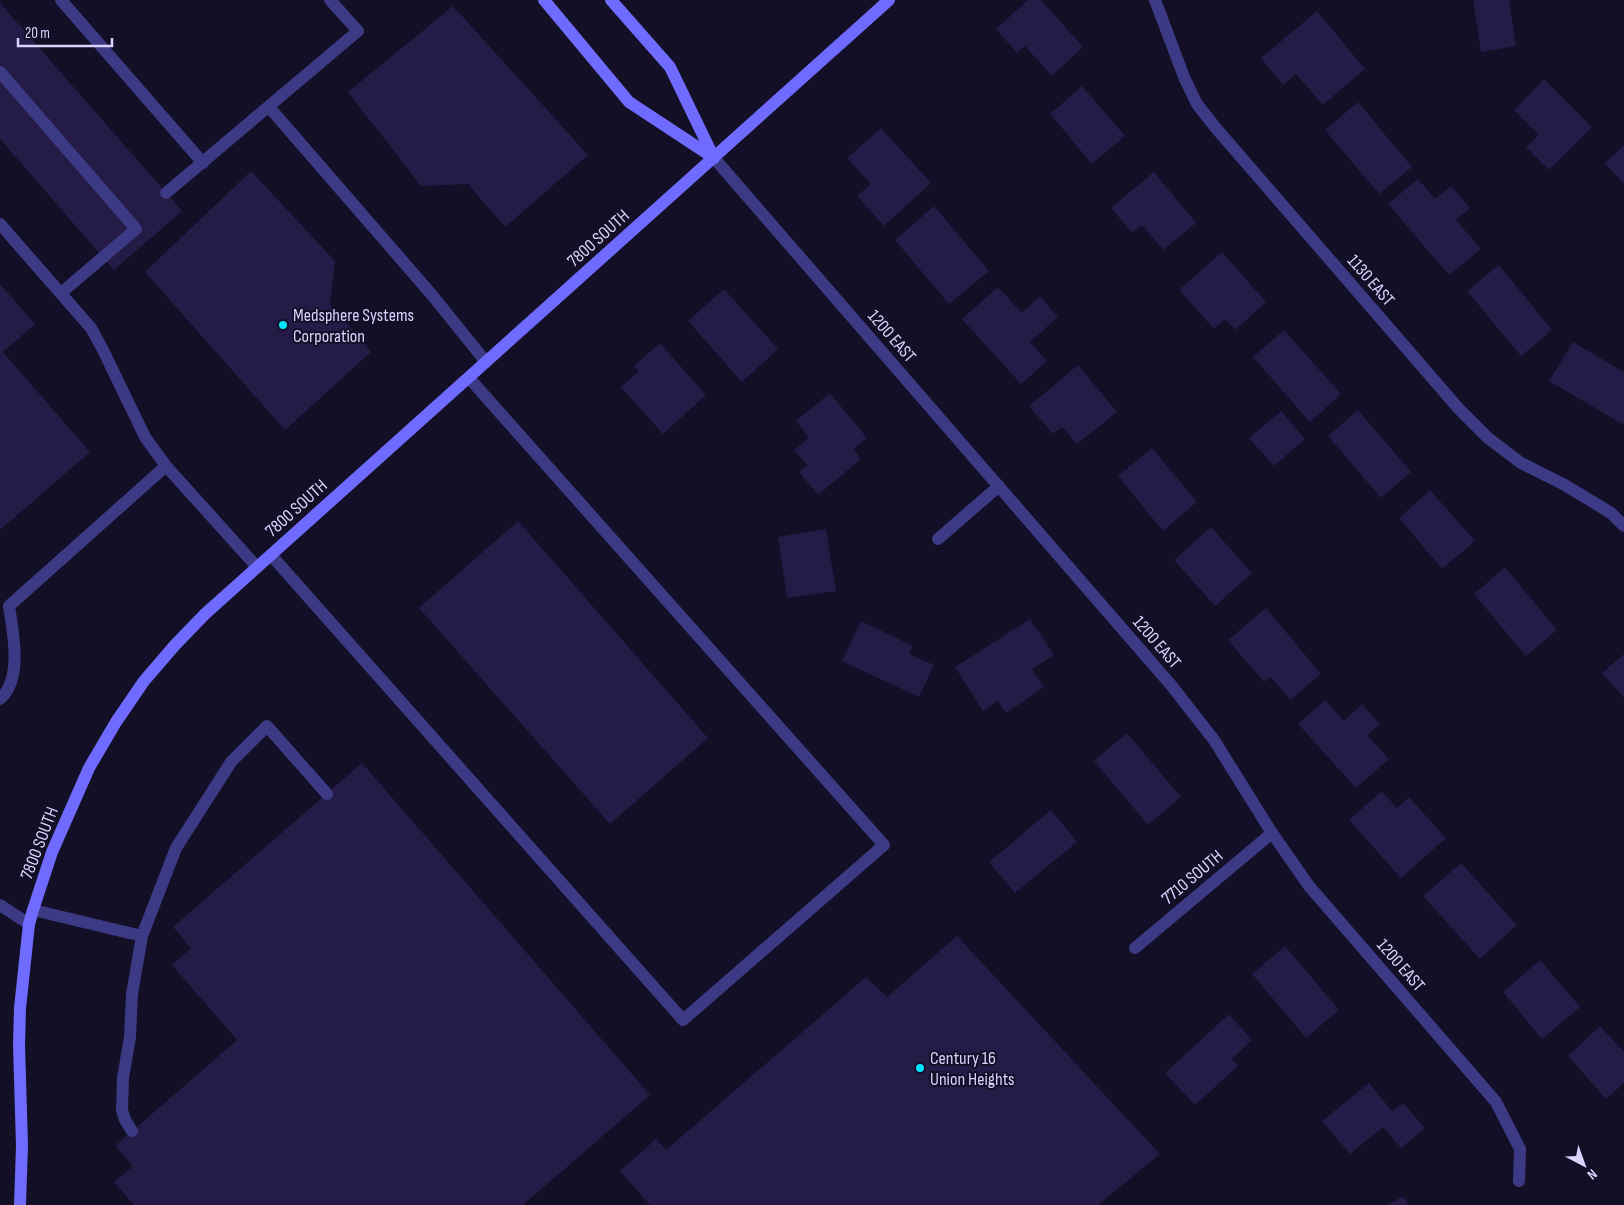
<svg xmlns="http://www.w3.org/2000/svg" width="1624" height="1205" viewBox="0 0 1624 1205" font-family="'Sofia Sans Condensed',sans-serif">
<style>
.building{fill:#241b47}
.lines{fill:none;stroke-linecap:round;stroke-linejoin:round}
.lane{stroke:#3d3a85;stroke-width:12}
.street{stroke:#3d3a85;stroke-width:12}
.secondary{stroke:#6f6bff;stroke-width:12}
.poi-dot{fill:#00e5ff;stroke:#130f26;stroke-width:2}
.labels{text-anchor:middle;stroke-width:4;stroke-linejoin:round;paint-order:stroke}
.street-label{font-size:18px;fill:#d9d4ff;stroke:#130f26}
.poi-label{font-size:18px;fill:#d9d4ff;stroke:#130f26;text-anchor:start}
</style>
<rect width="100%" height="100%" fill="#130f26"/>
<path class="building" d="M1028,0H1041L1083,47L1052,76L1025,46L1017,53L996,29Z
M1473,0H1509L1516,46L1481,52Z
M0,3L182,211L114,270L0,139Z
M453,6L588,155L505,227L468,184L421,186L348,92Z
M1317,11L1365,69L1323,105L1296,74L1283,85L1261,58Z
M1544,79L1592,127L1549,170L1526,147L1539,135L1514,110Z
M1082,86L1125,136L1092,164L1050,114Z
M1358,102L1412,167L1379,194L1325,130Z
M881,128L931,183L884,226L857,196L871,184L847,158Z
M1624,145V184L1605,163Z
M251,171L335,261L330,304L371,352L285,430L145,272Z
M1154,172L1196,223L1163,250L1142,225L1132,233L1111,208Z
M1418,179L1435,199L1451,186L1470,208L1456,220L1481,249L1449,275L1388,204Z
M934,206L989,271L949,304L895,240Z
M1222,252L1266,302L1235,330L1225,319L1214,329L1179,290Z
M1499,265L1552,330L1521,356L1467,291Z
M0,284L35,324L3,352L90,452L0,530Z
M998,287L1022,313L1040,296L1058,317L1030,342L1047,361L1021,384L962,319Z
M724,289L778,349L742,382L688,321Z
M1284,330L1341,394L1310,422L1253,357Z
M1573,342L1624,372V425L1549,381Z
M660,343L706,395L663,434L621,387L639,371L634,366Z
M1078,365L1117,412L1077,444L1062,427L1053,434L1029,406Z
M830,393L867,438L853,449L861,459L818,495L799,472L807,465L794,450L809,438L796,421Z
M1358,410L1411,472L1381,498L1328,436Z
M1281,411L1305,439L1274,466L1249,438Z
M1152,448L1197,502L1163,531L1118,476Z
M1430,490L1475,541L1442,569L1399,518Z
M518,521L708,738L610,824L419,608Z
M1211,527L1252,573L1215,606L1174,560Z
M826,529L836,591L787,598L778,537Z
M1505,567L1557,630L1526,656L1474,594Z
M1266,608L1321,674L1290,700L1271,677L1264,682L1228,640Z
M1030,619L1054,655L1032,669L1044,687L1006,713L998,701L983,711L955,667Z
M861,621L913,646L909,654L934,665L919,697L842,661Z
M1624,654V698L1602,673Z
M1325,700L1344,721L1362,704L1380,724L1367,735L1389,759L1356,788L1298,724Z
M1127,733L1181,797L1148,825L1094,761Z
M362,763L650,1095L523,1205H134L114,1182L133,1166L115,1146L237,1040L172,965L191,948L173,927Z
M1382,791L1397,808L1409,797L1446,838L1401,878L1349,820Z
M1051,810L1077,842L1015,893L989,862Z
M1461,863L1517,925L1480,959L1423,896Z
M957,936L1160,1154L1098,1205H650L620,1171L656,1139L666,1150L866,977L887,997Z
M1285,946L1339,1010L1306,1038L1252,974Z
M1540,960L1580,1007L1542,1039L1503,992Z
M1229,1014L1252,1040L1232,1059L1238,1066L1195,1105L1165,1073Z
M1600,1026L1624,1052V1083L1606,1099L1568,1056Z
M1369,1083L1392,1111L1403,1103L1425,1128L1401,1148L1383,1127L1350,1154L1322,1121Z
M1403,1196L1408,1205H1388Z"/>
<g class="lines">
<path class="lane" d="M61,0L203,163
M0,72L136,229L61,293
M269,107L432,295L486,362
M166,193L358,31L330,0
M0,224L91,328L103,350L145,437L166,466L257,567
M271,555L683,1020L884,845L469,378
M0,699C23,679 13,632 9,606L166,466
M0,905L29,924
M33,910L142,936
M132,1131L125,1120L122,1110L123,1078L130,1037L132,994L142,936L176,848L231,762L267,726L327,794"/>
<path class="street" d="M1155,0L1184,77L1197,104L1215,127L1459,409L1488,438L1521,463L1563,484L1611,513L1624,526
M714,158L1171,685L1214,740L1272,833L1309,886L1496,1102L1520,1149L1519,1181
M938,539L999,486
M1135,948L1272,833"/>
<path class="secondary" d="M544,0L629,102L714,158
M611,0L670,67L714,158
M20,1205L22,1146L19,1045L20,1008L29,924L33,910L52,852L89,768L116,722L144,681L175,645L205,614L889,0"/>
</g>
<g class="poi-dot">
<circle cx="283" cy="325" r="5"/>
<circle cx="920" cy="1068" r="5"/>
</g>
<g class="labels">
<g class="street-label">
<text transform="translate(598 238) rotate(-42)" y="6">7800 SOUTH</text>
<text transform="translate(1371 280) rotate(49)" y="6">1130 EAST</text>
<text transform="translate(892 336) rotate(49)" y="6">1200 EAST</text>
<text transform="translate(296 508) rotate(-42)" y="6">7800 SOUTH</text>
<text transform="translate(1157 642) rotate(49)" y="6">1200 EAST</text>
<text transform="translate(39 843) rotate(-69)" y="6">7800 SOUTH</text>
<text transform="translate(1192 877) rotate(-40)" y="6">7710 SOUTH</text>
<text transform="translate(1401 965) rotate(49)" y="6">1200 EAST</text>
</g>
<g class="poi-label">
<text x="293" y="321">Medsphere Systems<tspan x="293" dy="21">Corporation</tspan></text>
<text x="930" y="1064">Century 16<tspan x="930" dy="21">Union Heights</tspan></text>
</g>
</g>
<g transform="translate(1584 1165) rotate(139)" stroke="#130f26" stroke-width="4" paint-order="stroke">
<path d="M0-4L9 19L0 12L-9 19Z" fill="#d9d4ff"/>
<text y="-8" font-size="14" font-weight="bold" text-anchor="middle" fill="#d9d4ff">N</text>
</g>
<path d="M18 38v8h94v-8" fill="none" stroke="#d9d4ff" stroke-width="2.5"/>
<text x="25" y="38" font-size="15" fill="#d9d4ff" stroke="#130f26" stroke-width="4" paint-order="stroke">20 m</text>
</svg>
